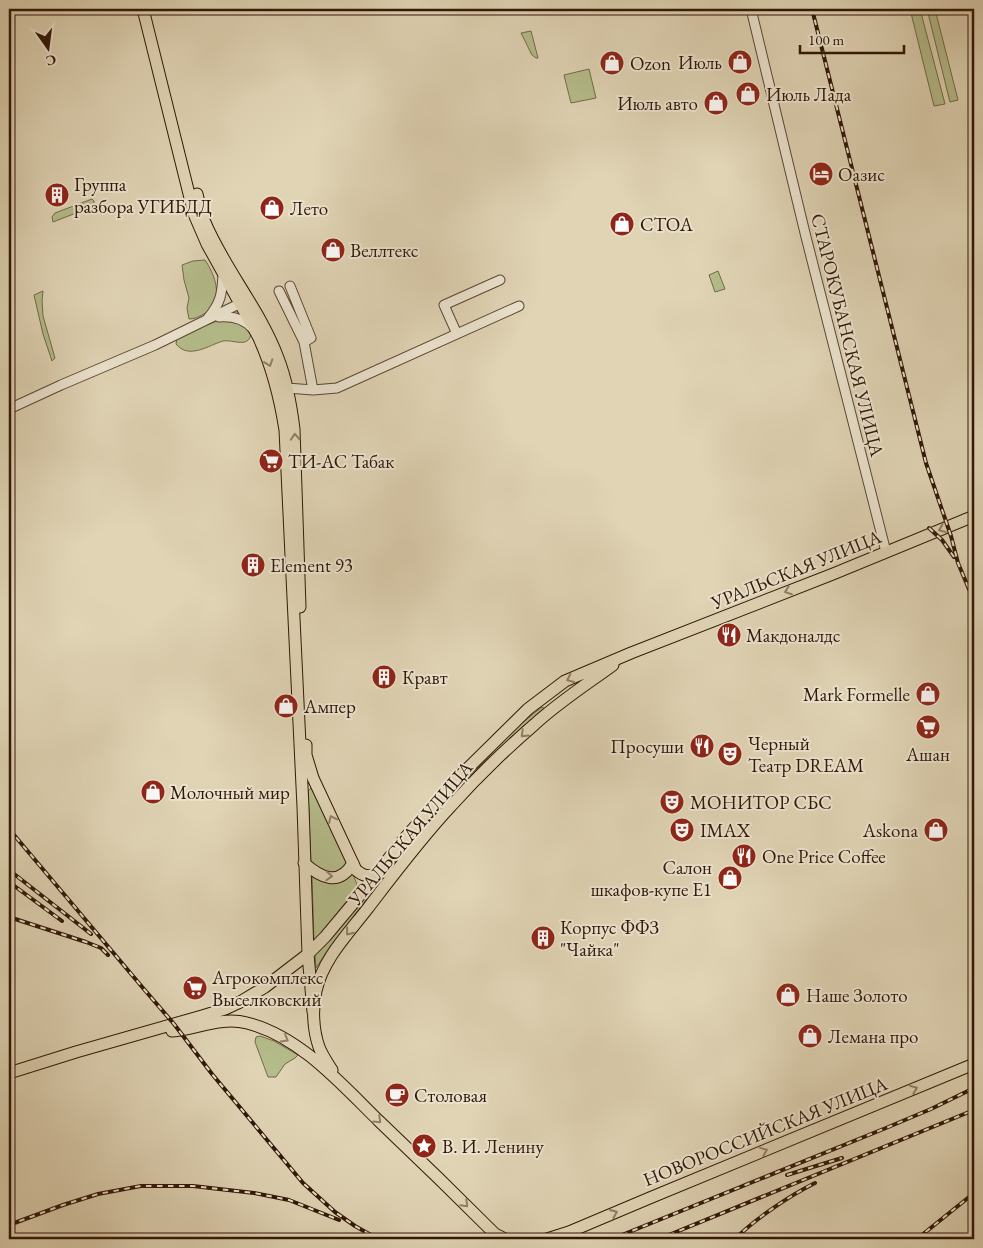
<svg xmlns="http://www.w3.org/2000/svg" width="983" height="1248" viewBox="0 0 983 1248" font-family="'EB Garamond',serif">
<style>
.green{fill:#b5bc8b;stroke:#726a48}
.lines{fill:none;stroke-linecap:round;stroke-linejoin:round}
.minor-casing{stroke:#5c4632;stroke-width:11}
.major-casing{stroke:#301706;stroke-width:13}
.minor{stroke:#ebe3cf;stroke-width:9}
.major{stroke:#e0d4b5;stroke-width:11}
.rail-casing{stroke:#301706;stroke-width:4}
.rail{stroke:#ebe3cf;stroke-width:2;stroke-dasharray:5.5;stroke-linecap:butt}
.oneway{stroke:#917f66}
.labels{text-anchor:middle;stroke-width:4;stroke-linejoin:round;paint-order:stroke}
.poi-label{font-size:19px;fill:#301706;stroke:#ebe3cf;text-anchor:start}
.street-label{font-size:19px;fill:#301706;stroke:#ebe3cf}
</style>
<rect width="100%" height="100%" fill="#e0d4b5"/>
<filter id="stains"><feTurbulence type="fractalNoise" baseFrequency=".004" numOctaves="4"/><feColorMatrix values="0 0 0 0 .2 0 0 0 0 .09 0 0 0 0 .02 0 0 0 .5 -.17"/></filter>
<radialGradient id="worn" r=".72"><stop offset=".6" stop-color="#630" stop-opacity="0"/><stop offset="1" stop-color="#630" stop-opacity=".3"/></radialGradient>
<path class="green" d="M910,9H920L945,104L934,106Z
M927,9H935L958,100L950,102Z
M531,31L538,58H536L532,55L521,33Z
M589,69L596,98L571,103L564,75Z
M92,199L94,201V206L53,222L52,217L55,213Z
M205,260C214,273 223,296 210,309C209,311 206,312 204,314C198,317 195,319 189,319L187,308L189,298L184,280L182,265L193,261Z
M718,271L725,289L715,292L709,275Z
M43,291L42,301L43,316L55,358L52,361L43,334L34,295Z
M221,319L235,321L251,331C251,350 233,339 223,341C209,345 189,360 176,344L177,338Z
M542,707L544,708L485,761L448,798L444,800L518,726Z
M311,788L312,789L348,864L343,871L326,874L311,862L308,791Z
M431,812L433,814L331,945L316,968L315,954Z
M352,872L358,887L314,942L312,876Z
M260,1036L274,1041L298,1055L295,1058L285,1064L276,1077H268L255,1042L256,1037Z"/>
<g class="lines">
<defs>
<path id="minor" d="M751,9L805,233L886,552
M290,286L311,338L304,342L313,390
M279,291L304,342
M219,317C232,316 243,318 252,328
M208,318C221,303 222,293 223,275
M457,334L444,305L500,280
M287,388L313,390L337,388L519,306
M9,409L61,385L155,345L245,301"/>
<path id="major" d="M143,9L194,214L207,244L258,336C272,366 280,398 285,430L303,807L308,954L313,1012
M197,194C199,203 201,212 204,220C224,269 260,309 278,358C287,381 291,405 294,429L300,607
M306,745V755L313,778L356,870C363,876 368,877 377,874
M304,863C321,878 339,887 353,863
M172,1031C197,1029 222,1016 247,1023C300,1036 342,1085 380,1122C419,1159 457,1196 495,1234L505,1239
M332,1070C327,1062 322,1055 319,1047C313,1030 312,1008 316,991C323,959 348,934 368,908C394,874 421,838 451,806C477,777 506,749 535,724C559,702 587,684 613,665
M9,1073L76,1052L202,1016L225,1009L240,1002L265,987L308,954L325,937L356,900L404,839L463,773L528,709L565,681L631,653L833,574L974,516
M547,1239L569,1232L652,1197L974,1064"/>
</defs>
<use href="#minor" class="minor-casing"/>
<use href="#major" class="major-casing"/>
<use href="#minor" class="minor"/>
<use href="#major" class="major"/>
<defs>
<path id="rail" d="M812,9L926,463L951,536L958,563L974,601
M929,528L942,540L954,557
M9,829L143,988L174,1024L212,1074L303,1183L335,1212L355,1226L378,1239
M9,870L91,934
M9,882L62,921
M9,917L86,942L101,948L108,955
M787,1175L842,1158
M9,1225L63,1205L98,1194L141,1186H193L254,1193L289,1200L339,1220
M612,1239L886,1128L931,1109L974,1088
M659,1239L974,1110
M735,1239C755,1219 789,1196 815,1183
M917,1239L974,1193"/>
</defs>
<use href="#rail" class="rail-casing"/>
<use href="#rail" class="rail"/>
</g>
<defs><path id="oneway-chevron" d="M-2-3.5L2.5 0L-2 3.5" fill="none" stroke-width="1.6" stroke-linecap="round" stroke-linejoin="round" transform="scale(1.25)"/></defs>
<g class="oneway">
<use href="#oneway-chevron" transform="translate(269 363) rotate(71)"/>
<use href="#oneway-chevron" transform="translate(295 437) rotate(-93)"/>
<use href="#oneway-chevron" transform="translate(942 529) rotate(158)"/>
<use href="#oneway-chevron" transform="translate(788 591) rotate(159)"/>
<use href="#oneway-chevron" transform="translate(570 679) rotate(155)"/>
<use href="#oneway-chevron" transform="translate(524 734) rotate(136)"/>
<use href="#oneway-chevron" transform="translate(332 819) rotate(-115)"/>
<use href="#oneway-chevron" transform="translate(329 876) rotate(3)"/>
<use href="#oneway-chevron" transform="translate(349 932) rotate(128)"/>
<use href="#oneway-chevron" transform="translate(285 1039) rotate(30)"/>
<use href="#oneway-chevron" transform="translate(914 1089) rotate(-22)"/>
<use href="#oneway-chevron" transform="translate(378 1120) rotate(44)"/>
<use href="#oneway-chevron" transform="translate(764 1151) rotate(-22)"/>
<use href="#oneway-chevron" transform="translate(465 1204) rotate(45)"/>
<use href="#oneway-chevron" transform="translate(614 1213) rotate(-23)"/>
</g>
<defs>
<symbol id="shop-disc" viewBox="-11 -11 22 22"><circle r="9.5" fill="#8f2418" stroke="#ebe3cf"/><path d="M-5-2.5h2.3a2.7 3.5 0 0 1 5.4 0H5L5.5 6h-11ZM-1.5-2.5h3a1.5 2.3 0 0 0-3 0Z" fill="#fff"/></symbol>
<symbol id="hotel-disc" viewBox="-11 -11 22 22"><circle r="9.5" fill="#8f2418" stroke="#ebe3cf"/><path d="M-6-4.5h1.5V1H6V5H4.5V3h-9V5H-6ZM-4 0a1.8 1.8 0 1 1 3.6 0ZM.5 0V-2.5h3Q6-2.5 6 0Z" fill="#fff"/></symbol>
<symbol id="building-disc" viewBox="-11 -11 22 22"><circle r="9.5" fill="#8f2418" stroke="#ebe3cf"/><path d="M-4-6H4V6H1V3H-1V6H-4ZM-2.5-4.3h1.7v1.8h-1.7ZM.8-4.3h1.7v1.8H.8ZM-2.5-1h1.7V.8h-1.7ZM.8-1h1.7V.8H.8Z" fill="#fff"/></symbol>
<symbol id="supermarket-disc" viewBox="-11 -11 22 22"><circle r="9.5" fill="#8f2418" stroke="#ebe3cf"/><path d="M-6-5.5h2.5l.6 2H6L4.5 2H-2.5L-4.4-4H-6ZM-1.5 3.2a1.3 1.3 0 1 0 .1 0ZM3 3.2a1.3 1.3 0 1 0 .1 0Z" fill="#fff"/></symbol>
<symbol id="restaurant-disc" viewBox="-11 -11 22 22"><circle r="9.5" fill="#8f2418" stroke="#ebe3cf"/><path d="M-5-6h1v4h1v-4h1v4h1v-4h1v5L-1.5 .5V6h-2V.5L-5-1ZM5-6V6H3V1.5H1.5Q1.5-4 5-6Z" fill="#fff"/></symbol>
<symbol id="theatre-disc" viewBox="-11 -11 22 22"><circle r="9.5" fill="#8f2418" stroke="#ebe3cf"/><path d="M-5-5.5Q0-4 5-5.5V0Q5 5 0 6Q-5 5-5 0ZM-3.3-2.5H-1v1.5H-3.3ZM1-2.5H3.3v1.5H1ZM-2.8 1Q0 5.5 2.8 1Z" fill="#fff"/></symbol>
<symbol id="cafe-disc" viewBox="-11 -11 22 22"><circle r="9.5" fill="#8f2418" stroke="#ebe3cf"/><path d="M-5.5-4.5H6V0H3Q3 3.5 0 3.5H-2.5Q-5.5 3.5-5.5 0ZM3-3.2v2h1.7v-2ZM-6 4.5H4V6H-6Z" fill="#fff"/></symbol>
<symbol id="sight-disc" viewBox="-11 -11 22 22"><circle r="9.5" fill="#8f2418" stroke="#ebe3cf"/><path d="M0-6L1.8-2.2L6-1.7L2.9 1.2L3.7 5.4L0 3.3L-3.7 5.4L-2.9 1.2L-6-1.7L-1.8-2.2Z" fill="#fff"/></symbol>
</defs>
<g fill-rule="evenodd">
<use href="#shop-disc" x="726" y="48" width="28" height="28"/>
<use href="#shop-disc" x="598" y="49" width="28" height="28"/>
<use href="#shop-disc" x="734" y="80" width="28" height="28"/>
<use href="#shop-disc" x="702" y="89" width="28" height="28"/>
<use href="#hotel-disc" x="807" y="160" width="28" height="28"/>
<use href="#building-disc" x="43" y="181" width="28" height="28"/>
<use href="#shop-disc" x="258" y="194" width="28" height="28"/>
<use href="#shop-disc" x="608" y="210" width="28" height="28"/>
<use href="#shop-disc" x="319" y="236" width="28" height="28"/>
<use href="#supermarket-disc" x="257" y="447" width="28" height="28"/>
<use href="#building-disc" x="239" y="551" width="28" height="28"/>
<use href="#restaurant-disc" x="715" y="621" width="28" height="28"/>
<use href="#building-disc" x="370" y="663" width="28" height="28"/>
<use href="#shop-disc" x="914" y="680" width="28" height="28"/>
<use href="#shop-disc" x="272" y="692" width="28" height="28"/>
<use href="#supermarket-disc" x="914" y="713" width="28" height="28"/>
<use href="#restaurant-disc" x="688" y="732" width="28" height="28"/>
<use href="#theatre-disc" x="716" y="740" width="28" height="28"/>
<use href="#shop-disc" x="139" y="778" width="28" height="28"/>
<use href="#theatre-disc" x="658" y="788" width="28" height="28"/>
<use href="#theatre-disc" x="668" y="816" width="28" height="28"/>
<use href="#shop-disc" x="922" y="816" width="28" height="28"/>
<use href="#restaurant-disc" x="730" y="842" width="28" height="28"/>
<use href="#shop-disc" x="716" y="864" width="28" height="28"/>
<use href="#building-disc" x="529" y="924" width="28" height="28"/>
<use href="#supermarket-disc" x="181" y="974" width="28" height="28"/>
<use href="#shop-disc" x="774" y="981" width="28" height="28"/>
<use href="#shop-disc" x="796" y="1022" width="28" height="28"/>
<use href="#cafe-disc" x="383" y="1081" width="28" height="28"/>
<use href="#sight-disc" x="410" y="1132" width="28" height="28"/>
</g>
<g class="labels">
<g class="poi-label">
<text x="722" y="69" text-anchor="end">Июль</text>
<text x="630" y="70">Ozon</text>
<text x="766" y="101">Июль Лада</text>
<text x="698" y="110" text-anchor="end">Июль авто</text>
<text x="838" y="181">Оазис</text>
<text x="74" y="191">Группа<tspan x="74" dy="22">разбора УГИБДД</tspan></text>
<text x="290" y="215">Лето</text>
<text x="640" y="231">СТОА</text>
<text x="350" y="257">Веллтекс</text>
<text x="288" y="468">ТИ-АС Табак</text>
<text x="270" y="572">Element 93</text>
<text x="746" y="642">Макдоналдс</text>
<text x="402" y="684">Кравт</text>
<text x="910" y="701" text-anchor="end">Mark Formelle</text>
<text x="304" y="713">Ампер</text>
<text x="748" y="750">Черный<tspan x="748" dy="22">Театр DREAM</tspan></text>
<text x="684" y="753" text-anchor="end">Просуши</text>
<text x="928" y="761" text-anchor="middle">Ашан</text>
<text x="170" y="799">Молочный мир</text>
<text x="690" y="809">МОНИТОР СБС</text>
<text x="700" y="837">IMAX</text>
<text x="918" y="837" text-anchor="end">Askona</text>
<text x="762" y="863">One Price Coffee</text>
<text x="712" y="874" text-anchor="end">Салон<tspan x="712" dy="22">шкафов-купе Е1</tspan></text>
<text x="560" y="934">Корпус ФФЗ<tspan x="560" dy="22">"Чайка"</tspan></text>
<text x="212" y="984">Агрокомплекс<tspan x="212" dy="22">Выселковский</tspan></text>
<text x="806" y="1002">Наше Золото</text>
<text x="828" y="1043">Лемана про</text>
<text x="414" y="1102">Столовая</text>
<text x="442" y="1153">В. И. Ленину</text>
</g>
<g class="street-label">
<text transform="translate(848 335) rotate(76)" y="7">СТАРОКУБАНСКАЯ УЛИЦА</text>
<text transform="translate(796 569) rotate(-22)" y="7">УРАЛЬСКАЯ УЛИЦА</text>
<text transform="translate(410 833) rotate(-50)" y="7">УРАЛЬСКАЯ УЛИЦА</text>
<text transform="translate(765 1131) rotate(-22)" y="7">НОВОРОССИЙСКАЯ УЛИЦА</text>
</g>
</g>
<rect width="983" height="1248" fill="none" stroke="#e0d4b5" stroke-width="30"/>
<rect x="10" y="10" width="963" height="1228" fill="none" stroke="#301706" stroke-width="2.5"/>
<rect x="15" y="15" width="953" height="1218" fill="none" stroke="#301706"/>
<g transform="translate(48 48) rotate(166)" stroke="#ebe3cf" stroke-width="4" paint-order="stroke">
<path d="M0-4L9 19L0 12L-9 19Z" fill="#301706"/>
<text y="-8" font-size="14" font-weight="bold" text-anchor="middle" fill="#301706">С</text>
</g>
<path d="M800 45v8h104v-8" fill="none" stroke="#301706" stroke-width="2.5"/>
<text x="808" y="45" font-size="15" fill="#301706" stroke="#ebe3cf" stroke-width="4" paint-order="stroke">100 m</text>
<rect width="100%" height="100%" filter="url(#stains)"/>
<rect width="100%" height="100%" fill="url(#worn)"/>
</svg>
